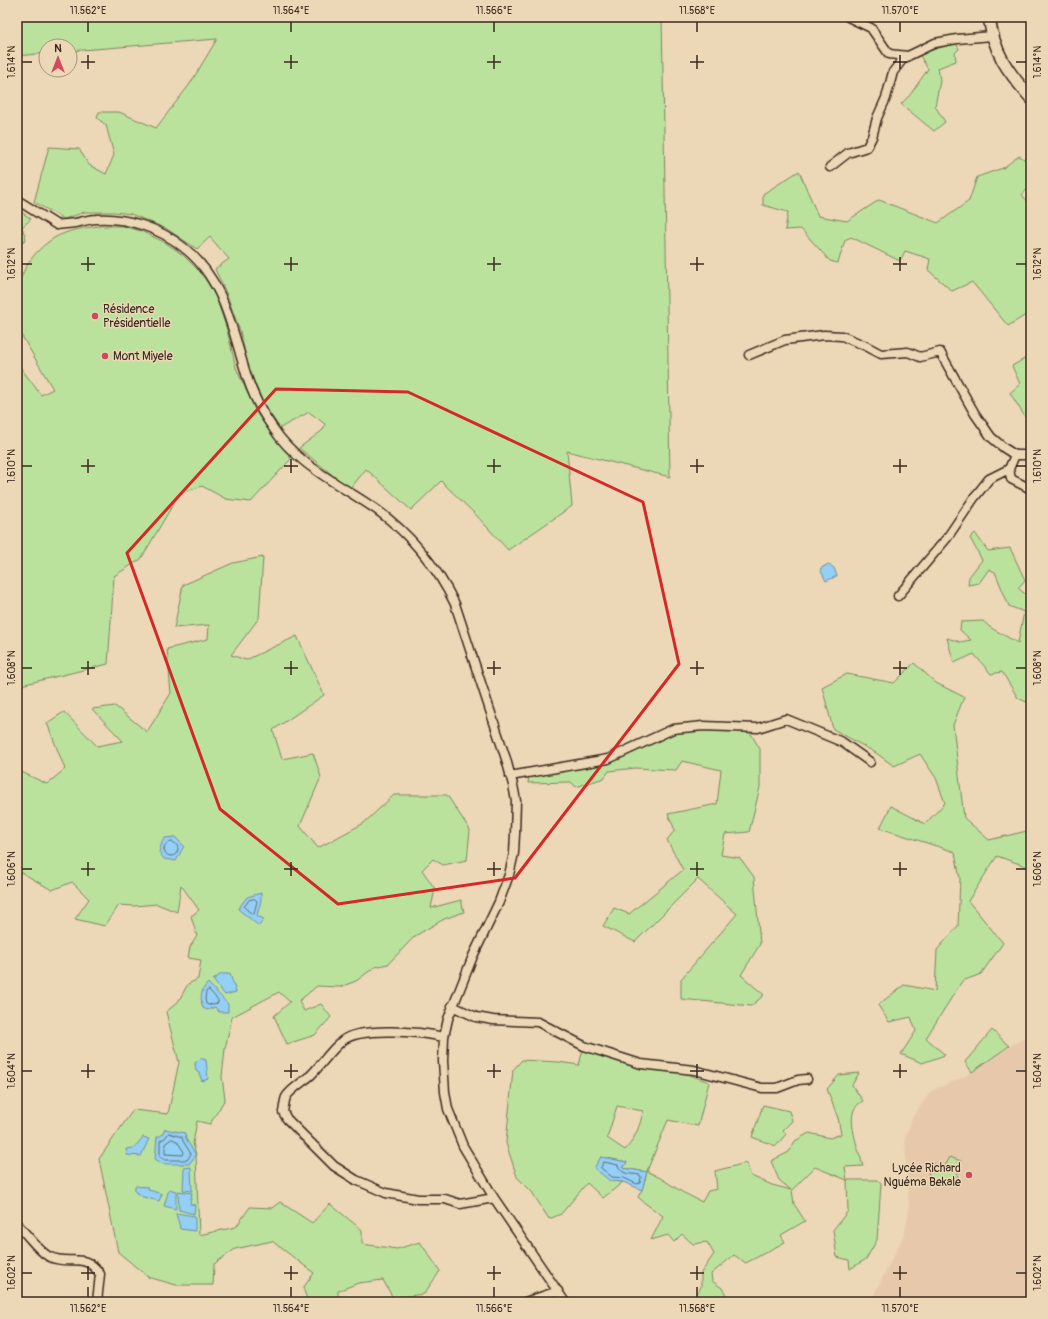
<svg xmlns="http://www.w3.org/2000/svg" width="1048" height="1319" viewBox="0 0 1048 1319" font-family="Pangolin,sans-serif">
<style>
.built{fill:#e7c8ab}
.green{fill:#bbe29d;stroke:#7b865e;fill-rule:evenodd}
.water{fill:#94cff5;stroke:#708d9f}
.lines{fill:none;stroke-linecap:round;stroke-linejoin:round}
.shore{stroke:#5f6c74;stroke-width:1}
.minor-casing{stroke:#3b2a1e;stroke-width:11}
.major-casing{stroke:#3b2a1e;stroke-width:14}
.minor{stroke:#ecd7b6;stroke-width:8}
.major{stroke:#ecd7b6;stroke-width:11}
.marked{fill:none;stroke:#d62828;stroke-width:3;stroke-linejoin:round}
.ticks{fill:none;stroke:#3b2a1e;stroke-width:1.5}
.poi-dot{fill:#d1495b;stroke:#ecd7b6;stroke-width:1.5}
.labels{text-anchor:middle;stroke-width:3;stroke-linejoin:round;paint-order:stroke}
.poi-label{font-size:12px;fill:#3b2a1e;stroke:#ecd7b6;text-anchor:start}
.neatline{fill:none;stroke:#3b2a1e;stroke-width:1.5}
.ticks-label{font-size:10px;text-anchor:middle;fill:#3b2a1e}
</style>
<rect width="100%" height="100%" fill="#ecd7b6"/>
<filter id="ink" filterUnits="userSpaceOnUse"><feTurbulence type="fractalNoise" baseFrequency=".025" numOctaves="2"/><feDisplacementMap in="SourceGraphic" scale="8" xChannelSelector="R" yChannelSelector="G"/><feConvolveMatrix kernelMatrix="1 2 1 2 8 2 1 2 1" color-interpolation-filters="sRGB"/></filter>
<g filter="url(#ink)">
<path class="built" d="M1031,1033V1302H875L872,1299L905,1233L909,1211L905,1139L912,1118L931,1091L962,1078Z"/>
<path class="green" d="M17,17H662L670,477L567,451L572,506L508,550L477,516L441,481L411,510L366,469L350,489L299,448L323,430L325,424L309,412L280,428L264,405L249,369L240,331L227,295L215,269L229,259L210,237L197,249L167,229L131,214L114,212H85L64,219L34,202L49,147L79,149L89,165L106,174L114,155L106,125L97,118L99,112H119L156,128L190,84L217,39L70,51V46H46V53L17,56Z
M956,43L959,49L955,53L956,61L938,68L940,81L935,106L945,122L934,131L901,104L910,95L928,69L919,54Z
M1019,156L1031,163V185L1022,195L1031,205V316L1029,313L1008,326L972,282L952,291L928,270L930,259L905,251L900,261L851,237L845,240L838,263L830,261L801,229L785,230L788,212L763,205V194L799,171L818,216L847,221L879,200L938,223L969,201L977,177L1003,168Z
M17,209L31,219L22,227L26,239L17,247Z
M99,226H123L141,231L166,243L183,255L202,274L216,297L227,330L236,368L257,414L284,448L291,459L251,502L226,499L202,486L179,494L141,559L114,576L108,664L17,686V363L41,395L53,389L19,331C10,294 21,259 54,238C68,230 84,228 99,226Z
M1031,355V424L1029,423L1010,393L1020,384L1012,366Z
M975,533L988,551L1010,548L1025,580L1018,588L1031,599V704L1018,698L1002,672L991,674L974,654L954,663L947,638L960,642L971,640L960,630L961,622L983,621L991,628L1018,643L1024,612L1009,606L995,572L989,569L979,583L968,585L969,577L982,560L970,538Z
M263,557L259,618L231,655L246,660L297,636L324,695L273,730L282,759L313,753L321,777L300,826L318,848L364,823L394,795H447L470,830L467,860L443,865L433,859L422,870L435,889L431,908L461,900L464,912L444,919L415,936L388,964L375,967L356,981L340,987L317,986L299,1001L304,1011L321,1004L331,1017L315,1035L287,1044L274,1016L290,1002L279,992L232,1017L225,1049L222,1077L225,1099L210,1124L197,1121L193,1143L196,1155L199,1235L236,1227L250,1207L272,1208L280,1202L312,1223L330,1204L362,1230V1244L397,1249L420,1242L440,1271L424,1294L393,1298L383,1280L358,1283L338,1291V1302H308L303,1288L314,1273L272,1241L235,1249L214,1264L213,1285H176L148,1277L118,1252L99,1159L133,1110L168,1114L179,1062L166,1012L178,1002L188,984L198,979L201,960L188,958L190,947L197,936L191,916L199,910L181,885L177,912L157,904L134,906L119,905L105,926L75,919L89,899L72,882L52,890L17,870V770L47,784L65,769L47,723L64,712L97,746L123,741L92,709L115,706L147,732L171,693L167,649L208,639L209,625L174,628L183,585L233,563Z
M914,663L936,683L964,697L953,725L964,818L989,840L1031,830V868L997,856L968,901L1003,943L981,974L962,981L926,1038L945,1055L922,1063L901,1054L916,1031L911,1017L889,1022L878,1005L904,985L935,991L937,950L958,926L960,879L955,852L880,828L891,806L925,824L945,803L936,778L920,754L894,766L876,753L833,729L822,687L847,674L894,683Z
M705,729L749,731L760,749V787L749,832L725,834L721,855L740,858L754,877L760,944L741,975L764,995L751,1006L681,999V979L737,914L698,879L635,942L603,926L614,908L629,914L683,870L667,840L675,830L668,814L717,804L721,770L682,761L676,770L635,768L609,771L604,778L576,787L571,782L528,783L529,776L609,761L673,733Z
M992,1030L1009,1046L972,1072L965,1062Z
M583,1049L630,1065L656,1070L681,1072L709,1082L698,1126L668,1120L647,1171L662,1179L682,1192L702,1202L708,1191L717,1189L715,1171L746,1163L751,1176L772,1185L791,1190L779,1180L771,1161L789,1152L795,1141L809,1133L830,1138L841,1134L838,1118L827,1089L839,1075L859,1073L852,1085L863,1101C860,1103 855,1106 854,1110C848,1123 859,1151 863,1166L845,1167L847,1180H877L881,1184L877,1240L866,1259L850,1269L849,1260L837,1257L833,1230L848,1211L847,1180L815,1167L792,1190L794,1204L805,1221L781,1235L785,1242L746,1263L734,1255L711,1274L712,1281L722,1288L730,1302H692L701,1287V1273L714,1254L707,1242L693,1244L682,1234L674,1242L668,1235L651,1240L663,1216L646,1204L638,1197L642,1190L647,1172L623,1168L627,1162L601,1157L610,1181L623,1182L603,1198L587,1183L561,1214L549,1219L532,1192L517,1177L506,1143L513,1070L522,1060L558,1062L579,1065ZM617,1106L643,1111C641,1124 634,1141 625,1150L607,1138Z
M763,1105L789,1111L792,1121L783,1130L786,1134L776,1146L752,1137Z
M950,1157L961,1161L955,1184L929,1183L928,1162L945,1166Z"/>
<path class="water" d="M828,564L834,568L837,576L826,581L820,569Z
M175,837L184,846L176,861L164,859L159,852L162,842L165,838Z
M261,893V900L257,916L264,919L259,926L238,909L247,897Z
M221,974H230L236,992L225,995L213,980Z
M208,983L228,1004V1012H219L215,1007L207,1010L203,1008C200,998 200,991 208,983Z
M200,1058L206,1060L208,1079L202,1081L199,1073L196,1071L195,1063Z
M165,1129L185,1133L186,1139L196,1155L189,1164H163L155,1159L157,1137L162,1135Z
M143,1137L149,1139L141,1156L127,1155L126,1149L134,1148Z
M601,1157L627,1162L623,1168L647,1172L642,1190L623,1182L610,1181L594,1168Z
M191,1167L192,1191L183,1190L184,1168Z
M135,1186L148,1187L149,1190L162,1194L159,1201L143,1197L135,1192Z
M169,1189L176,1191V1209L164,1206Z
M178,1191L192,1193L190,1204L195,1205L194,1214L179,1210Z
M176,1213L195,1216V1231L180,1229C179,1222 177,1219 176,1213Z"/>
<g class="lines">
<path class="shore" d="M164 849a7 7 0 1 1 14 0a7 7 0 1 1-14 0Z
M255,899L257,901L254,914H252L244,907L249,900Z
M209,990L218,1000V1003L208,1005L206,1004L205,999L206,992Z
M169,1133L182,1137L183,1141L191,1154L187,1160H165L160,1157V1141L165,1138Z
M172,1139L177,1141L184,1152L183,1155L165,1154V1144Z
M604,1162L618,1165C622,1176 630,1173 640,1175L641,1177L640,1183L637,1184L624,1178L612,1177L601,1168Z"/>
<defs>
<path id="minor" d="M848,17L871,28L889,54L908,56
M830,167L848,153L867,147L872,137L877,118L886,98L893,72L902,60L908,56L935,43L957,39L992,36
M17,200L57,225C63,224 69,224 75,223C82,222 89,219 96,219C127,217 159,228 183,247C225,279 232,331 247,377C253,395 262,413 273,428C297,465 341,485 377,510C410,534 437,567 455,604L506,759L513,785L516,801L515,834L514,853L509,875L499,902L473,956L448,1019L444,1037L443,1061L445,1092L448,1109L463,1146L494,1198L565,1302
M749,355L785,340L824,335L842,336L866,346L881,354L908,352L920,357L940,352L975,414L991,437L1004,448L1015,455H1031
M1015,455L1009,469L1011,479L1031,489
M898,596L947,538L974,498L989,479L1009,469
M510,776L608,759L673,729L703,726L758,728L786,719L842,742L870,762
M452,1006L476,1017L493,1020L538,1022L584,1046L641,1064L694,1070L762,1088H777L798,1080L807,1079
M444,1037C421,1032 360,1026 342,1041C330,1051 322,1064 311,1075C304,1081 290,1090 286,1097C284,1102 284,1108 283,1112L287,1119L334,1166L356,1180L386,1193L418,1199H445L460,1204L494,1198
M17,1224C25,1232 40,1253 50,1257C70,1266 84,1251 100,1274L97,1302
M525,1302L558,1291"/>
<path id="major" d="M989,17C994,53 1007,71 1031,98"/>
</defs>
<use href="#minor" class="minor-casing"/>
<use href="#major" class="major-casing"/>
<use href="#minor" class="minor"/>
<use href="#major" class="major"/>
</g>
</g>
<path class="marked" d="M276,389L408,392L643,502L679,664L515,878L338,904L220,809L127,553Z"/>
<path class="ticks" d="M88,22V32M291,22V32M494,22V32M697,22V32M900,22V32M88,55V69M291,55V69M494,55V69M697,55V69M900,55V69M22,62H32M81,62H95M284,62H298M487,62H501M690,62H704M893,62H907M1016,62H1026M88,257V271M291,257V271M494,257V271M697,257V271M900,257V271M22,264H32M81,264H95M284,264H298M487,264H501M690,264H704M893,264H907M1016,264H1026M88,459V473M291,459V473M494,459V473M697,459V473M900,459V473M22,466H32M81,466H95M284,466H298M487,466H501M690,466H704M893,466H907M1016,466H1026M88,661V675M291,661V675M494,661V675M697,661V675M900,661V675M22,668H32M81,668H95M284,668H298M487,668H501M690,668H704M893,668H907M1016,668H1026M88,862V876M291,862V876M494,862V876M697,862V876M900,862V876M22,869H32M81,869H95M284,869H298M487,869H501M690,869H704M893,869H907M1016,869H1026M88,1064V1078M291,1064V1078M494,1064V1078M697,1064V1078M900,1064V1078M22,1071H32M81,1071H95M284,1071H298M487,1071H501M690,1071H704M893,1071H907M1016,1071H1026M88,1266V1280M291,1266V1280M494,1266V1280M697,1266V1280M900,1266V1280M22,1273H32M81,1273H95M284,1273H298M487,1273H501M690,1273H704M893,1273H907M1016,1273H1026M88,1287V1297M291,1287V1297M494,1287V1297M697,1287V1297M900,1287V1297"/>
<g class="poi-dot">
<circle cx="95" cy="316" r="4"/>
<circle cx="105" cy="356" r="4"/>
<circle cx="969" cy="1175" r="4"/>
</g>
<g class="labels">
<g class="poi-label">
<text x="103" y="313">Résidence<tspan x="103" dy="14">Présidentielle</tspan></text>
<text x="113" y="360">Mont Miyele</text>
<text x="961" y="1172" text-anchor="end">Lycée Richard<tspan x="961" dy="14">Nguéma Bekale</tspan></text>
</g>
</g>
<rect width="1048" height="1319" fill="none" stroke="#ecd7b6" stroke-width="44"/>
<g transform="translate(58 58)"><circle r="19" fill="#ecd7b6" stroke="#a59279"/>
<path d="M0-3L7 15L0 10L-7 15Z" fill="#d1495b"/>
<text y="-6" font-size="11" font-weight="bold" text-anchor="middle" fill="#3b2a1e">N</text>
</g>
<rect x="22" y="22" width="1004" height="1275" class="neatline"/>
<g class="ticks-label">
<text x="88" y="14">11.562°E</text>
<text x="291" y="14">11.564°E</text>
<text x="494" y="14">11.566°E</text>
<text x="697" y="14">11.568°E</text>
<text x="900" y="14">11.570°E</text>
<text transform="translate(11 62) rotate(-90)" y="4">1.614°N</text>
<text transform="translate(1037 62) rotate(-90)" y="4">1.614°N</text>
<text transform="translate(11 264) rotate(-90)" y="4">1.612°N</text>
<text transform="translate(1037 264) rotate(-90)" y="4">1.612°N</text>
<text transform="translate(11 466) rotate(-90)" y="4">1.610°N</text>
<text transform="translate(1037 466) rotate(-90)" y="4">1.610°N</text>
<text transform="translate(11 668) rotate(-90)" y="4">1.608°N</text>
<text transform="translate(1037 668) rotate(-90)" y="4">1.608°N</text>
<text transform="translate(11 869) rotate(-90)" y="4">1.606°N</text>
<text transform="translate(1037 869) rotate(-90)" y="4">1.606°N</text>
<text transform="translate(11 1071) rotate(-90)" y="4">1.604°N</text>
<text transform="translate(1037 1071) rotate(-90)" y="4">1.604°N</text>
<text transform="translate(11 1273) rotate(-90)" y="4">1.602°N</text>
<text transform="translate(1037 1273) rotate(-90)" y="4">1.602°N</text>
<text x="88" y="1312">11.562°E</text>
<text x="291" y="1312">11.564°E</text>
<text x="494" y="1312">11.566°E</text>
<text x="697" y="1312">11.568°E</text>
<text x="900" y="1312">11.570°E</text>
</g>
</svg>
